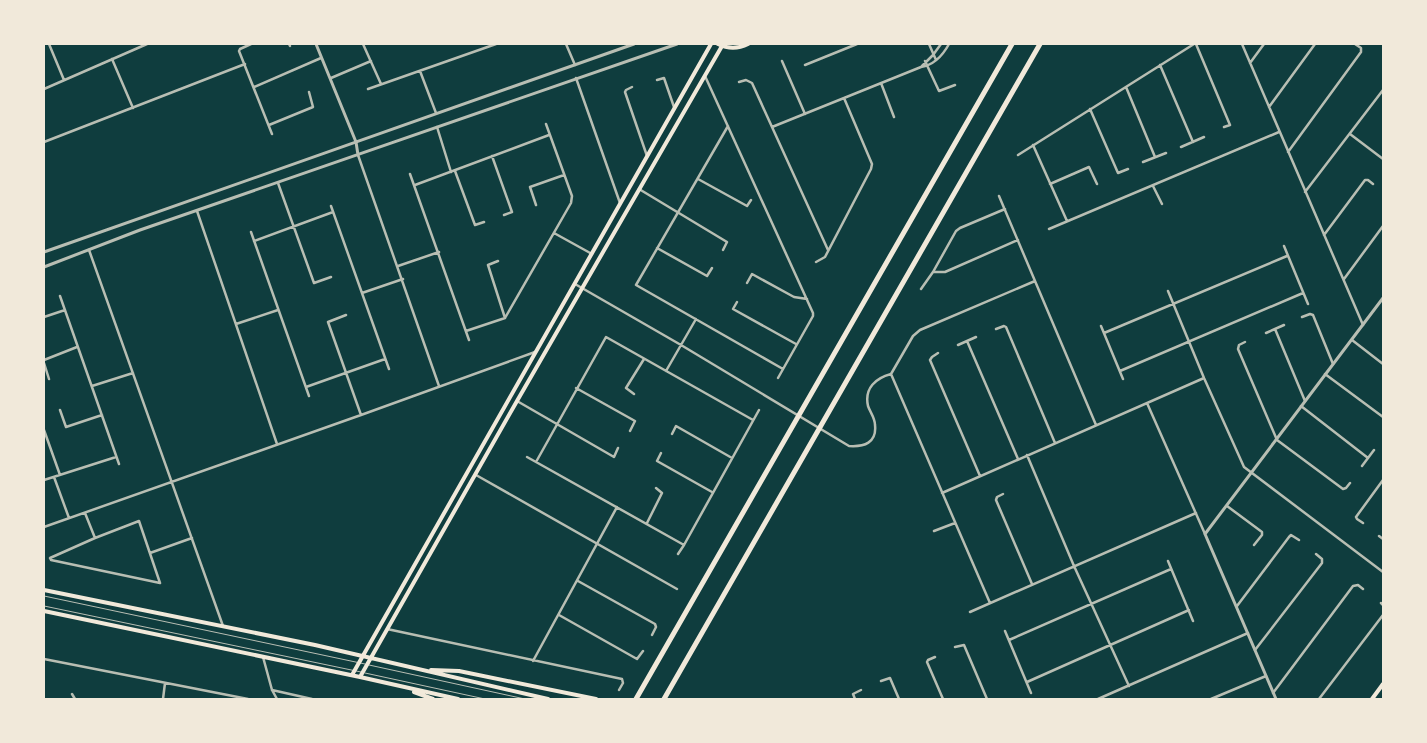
<svg xmlns="http://www.w3.org/2000/svg" width="1427" height="743" viewBox="0 0 1427 743" font-family="'Varela Round',sans-serif">
<style>
.lines{fill:none;stroke-linecap:round;stroke-linejoin:round}
.service{stroke:#b8beb3;stroke-width:1}
.minor{stroke:#b8beb3;stroke-width:2.5}
.tertiary{stroke:#b8beb3;stroke-width:3}
.secondary{stroke:#f1e9da;stroke-width:4}
.motorway{stroke:#f1e9da;stroke-width:5}
</style>
<rect width="100%" height="100%" fill="#0f3d3e"/>
<g class="lines">
<path class="service" d="M44,596L365,664
M44,606L361,672
M369,665L525,699
M365,673L485,699"/>
<path class="minor" d="M49,44L64,80
M251,44L240,49L239,51L272,134
M289,44L290,46
M363,44L381,84
M566,44L575,65
M929,44L936,60
M1196,44L1230,125L1224,127
M1242,44L1363,325
M112,59L133,108
M782,61L805,114
M925,61L939,91L955,85
M1250,63L1264,44
M805,65L857,44
M1160,65L1193,142
M922,66L933,55L941,44
M420,71L436,113
M705,76L813,313V316L778,378
M331,78L371,61
M576,78L620,203
M657,80L664,78L674,107
M739,82L746,80L752,83L828,250
M881,83L894,117
M254,87L321,58
M632,87L626,90L625,92L647,156
M1126,87L1155,157
M44,89L147,44
M368,89L496,44
M1269,107L1315,44
M1090,109L1118,173L1128,169
M269,125L313,107L309,92
M728,126L636,285L783,369
M437,127L451,172
M772,127L921,67C934,65 943,55 949,44
M1350,134L1383,159
M44,142L245,64
M1033,145L1067,221
M1181,147L1204,137
M1288,152L1361,52V48L1355,44
M358,155L439,386
M1018,155L1194,44
M492,156L512,212L504,215
M1143,162L1166,153
M455,171L475,225L484,222
M410,174L469,340
M698,179L747,206L751,200
M278,183L314,283L331,277
M1050,184L1089,167L1097,184
M415,185L549,135
M1153,186L1162,204
M639,189L727,242L723,250
M1305,192L1383,90
M999,196L1096,425
M536,205L530,187L564,175
M331,206L389,369
M197,211L277,444
M1049,229L1279,132
M251,232L309,396
M554,233L592,254
M1324,235L1365,180H1368L1373,184
M254,241L333,212
M1284,246L1308,304
M657,248L707,276L712,268
M89,250L223,626
M498,261L488,265L505,318
M816,262L825,257L871,169L872,164L844,98
M398,266L439,252
M934,272H945L1018,240
M1344,279L1383,226
M747,283L752,274L794,297L807,299
M575,284L681,345L849,446C864,447 877,443 875,425C875,418 870,412 868,406C864,388 876,378 891,374L913,336L920,330L1035,281
M921,289L933,272L956,231L960,228L1005,209
M1168,291L1204,378L1244,467L1383,572
M362,293L403,279
M60,296L119,464
M737,302L733,309L796,344
M346,315L328,322L361,415
M44,317L65,310
M1302,317L1310,314L1313,315L1333,364
M236,324L278,310
M1101,326L1123,379
M996,329L1004,326L1006,327L1055,443
M1275,329L1305,401
M466,331L505,318L571,203L572,196L546,124
M1104,333L1287,256
M1266,333L1284,325
M1352,340L1383,364
M967,341L1018,459
M1245,342L1239,345L1238,349L1277,440L1343,489L1346,488L1350,483
M958,345L976,337
M938,353L932,357L930,360L980,476
M44,360L77,347
M44,363L49,379
M666,371L696,319
M1120,371L1303,293
M891,374L990,603
M1325,374L1383,417
M92,386L133,373
M306,387L385,359
M576,388L635,421L630,431
M634,394L626,388L644,359
M517,401L614,457L618,448
M1147,403L1205,534
M1301,406L1368,458
M60,410L66,427L102,415
M753,420L606,337L536,462L684,545L759,410
M44,430L60,475
M672,434L676,426L732,458
M661,453L657,461L712,492
M1027,455L1074,566L1129,686
M527,457L536,462
M1362,466L1374,450
M476,475L677,589
M54,477L69,518
M44,480L116,457
M942,493L1204,378
M1003,494L997,497L996,500L1032,584
M1227,506L1262,532V535L1254,545
M85,513L95,538
M139,521L160,583L51,560L50,558L95,538Z
M647,523L662,493L656,488
M1363,523L1357,519L1356,517L1383,480
M44,527L361,415L535,352
M934,531L955,523
M1379,536L1383,539
M150,553L192,538
M678,554L684,545
M1168,561L1193,621
M578,581L655,624L656,627L652,635
M1381,603L1383,605
M1237,606L1289,537L1291,535L1299,540
M970,612L1196,513
M559,615L637,659L643,651
M387,629L622,679L623,683L619,690
M1005,631L1031,693
M1009,640L1171,569
M955,647L964,645L987,699
M1255,650L1322,563V559L1316,554
M263,657L272,690L277,699
M935,657L928,660L927,662L943,699
M44,659L248,699
M533,661L617,507
M881,681L890,678L899,699
M1027,682L1189,610
M272,690L312,699
M1273,693L1353,586L1358,585L1363,589
M72,694L75,699
M163,699L165,683
M855,699L853,694L861,690
M1098,699L1248,633
M1211,699L1266,676
M1319,699L1383,615"/>
<path class="tertiary" d="M316,44L356,142L358,155
M44,252L634,44
M44,267L140,230L677,44
M1276,699L1205,534L1383,298"/>
<path class="secondary" d="M718,44C728,49 738,49 748,44
M44,590L315,645L548,699
M44,611L360,677L458,699
M431,670L459,671L596,699
M352,675L711,44
M360,677L517,401L722,46
M414,692L433,699
M1372,699L1383,684"/>
<path class="motorway" d="M636,699L1012,44
M664,699L1040,44"/>
</g>
<rect width="1427" height="743" fill="none" stroke="#f1e9da" stroke-width="90"/>
</svg>
